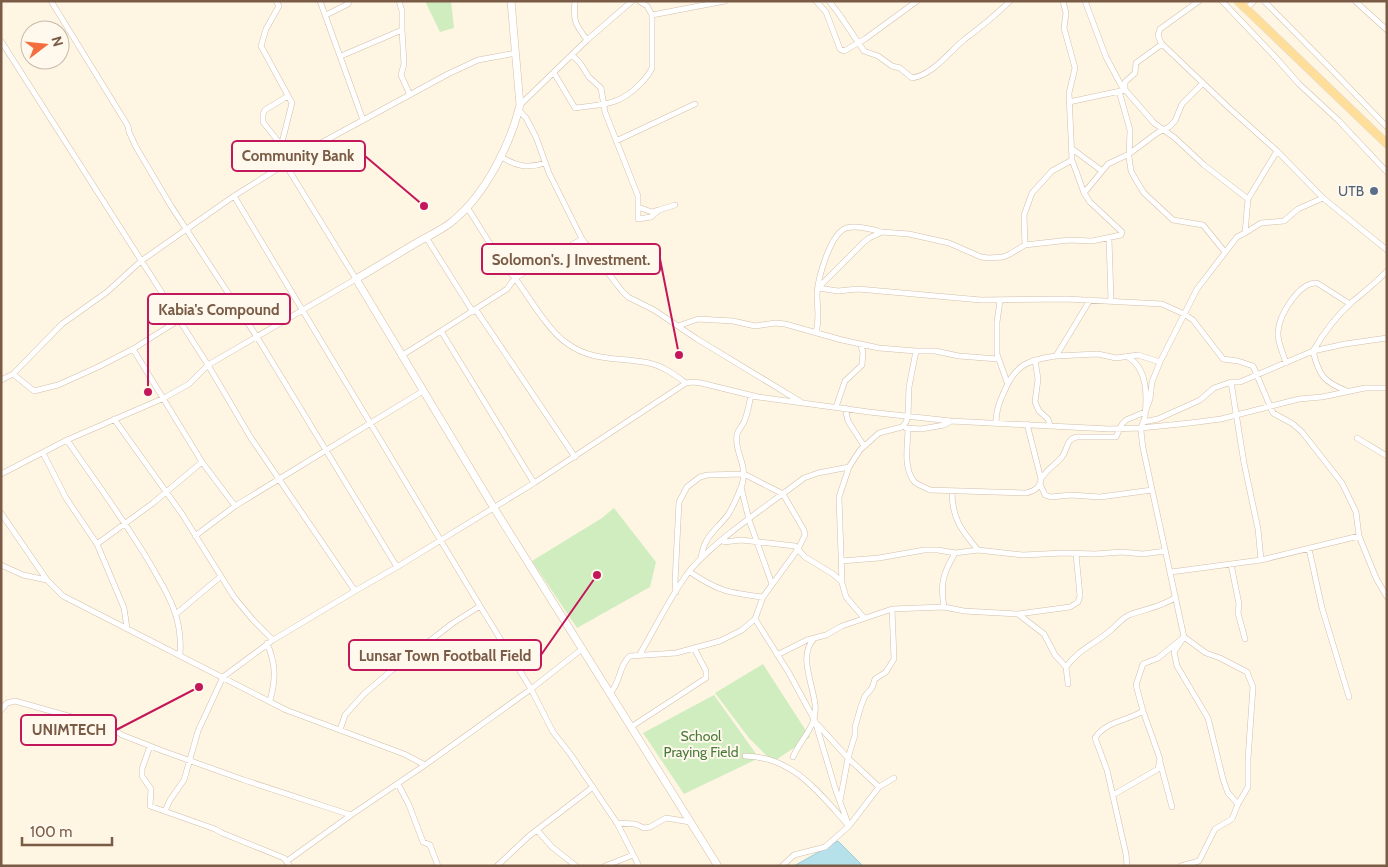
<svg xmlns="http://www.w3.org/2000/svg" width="1388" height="867" viewBox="0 0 1388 867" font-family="Cabin,sans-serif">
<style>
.green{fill:#d0edc0}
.water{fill:#b6e0ea;stroke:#9bcfdd}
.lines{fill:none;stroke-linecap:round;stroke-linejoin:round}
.street-casing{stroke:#d3bfab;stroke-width:6}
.secondary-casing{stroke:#d6bfa8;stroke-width:8}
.primary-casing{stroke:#dfd8d3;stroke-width:9}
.street{stroke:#fff;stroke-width:5}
.secondary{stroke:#fff;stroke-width:7}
.primary{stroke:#ffde9a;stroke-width:8}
.service-dot{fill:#5c6f8a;stroke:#fff8ec;stroke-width:2}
.labels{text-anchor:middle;stroke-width:4;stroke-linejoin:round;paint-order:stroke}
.service-label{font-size:14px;fill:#4e5e75;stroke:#fff8ec;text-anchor:end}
.park-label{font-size:14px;fill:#4a7a3b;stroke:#fff8ec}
.leader{fill:none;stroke:#c2185b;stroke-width:2}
.callout-dot{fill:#c2185b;stroke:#fff8ec;stroke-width:2}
.callout{fill:#fff8ec;stroke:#c2185b;stroke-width:2}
.callout-label{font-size:15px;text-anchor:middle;font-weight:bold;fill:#795b46}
</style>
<rect width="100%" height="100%" fill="#fef5e3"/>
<path class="green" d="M425,1H451L454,28L440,32Z
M614,508L656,562L650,587L577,628L532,561L602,518Z
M763,664L810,737L773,762L749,738L715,693Z
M714,695L759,758L684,794L643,733Z"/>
<path class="water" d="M838,841L863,866H794Z"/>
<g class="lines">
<defs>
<path id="street" d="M51,1L128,126L129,132L136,147L171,206L257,337L397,567
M320,1L363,120
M575,1C573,21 575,24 587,40
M816,1L826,12L840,49L844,51L865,39L917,1
M829,1L839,14L864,51L878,56L892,66L900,68L912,78C933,75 950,51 965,39C981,27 996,15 1010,1
M1085,1L1106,57L1121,85L1154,123L1175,138L1204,165L1248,199
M1222,1L1277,59L1299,84L1338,120L1387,172
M1264,1C1306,43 1346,84 1387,127
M1355,1L1387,30
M1246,9L1254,1
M326,15L348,4L349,1
M652,15L725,1
M402,30L404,64L401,75L410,95
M1,41L208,365L251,438L355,591L273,640L253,620L234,597L182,514L114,419
M572,55L580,63L589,77L601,88L605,112L638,196V219L651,217L659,210L675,205
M341,56L402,30V11L399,1
M554,73L575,108C603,104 619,106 640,84C645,79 649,75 652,68V15L647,6L639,1
M1119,91L1130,130L1129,157L1131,171L1136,180L1144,193L1173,220L1203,225L1225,252
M1069,102L1125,90V82L1135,73L1136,63L1162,44
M520,105L587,40L632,1
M519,110L526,118L536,137L549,173L582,239L622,291L628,297L654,310L697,339L801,402
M616,141L695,104
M281,145L263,122V114L265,110L288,96
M1071,148L1102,171
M1277,151L1323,198L1387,250
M500,156C515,166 528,169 545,163
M1084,193L1108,164L1129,154L1157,133L1169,127L1175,121L1182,104L1203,83
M234,196L480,606L531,689L553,732L571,755L617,823L639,866
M467,207L504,266L515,278L582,239
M638,207L652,212L658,210
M1245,233L1261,223L1284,221L1298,209L1323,198
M426,237L473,312
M1109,239L1111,300
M1025,245L1024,215L1032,193L1052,171L1072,160
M818,288L838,291L858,289L981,300L1066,299L1162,304L1184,314L1193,320L1223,359L1238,361L1253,366L1273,413L1293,424L1302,432L1342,483L1356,512L1359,536L1376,578L1387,597
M818,288L863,243L869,238L882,232L909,234L949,243L981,257L989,258L1003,257L1010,254L1025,245L1069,240L1092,241L1121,235L1122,232L1090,202L1084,193L1072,160L1069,93L1075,68L1064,28L1066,13L1063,1
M1000,301L997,322V354L1007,382
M476,310L575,457
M678,326L698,319L733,321L755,326L775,323L785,324L842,340L879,348L916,351H935L959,356L998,359
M816,333C820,318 817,309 817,294C818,278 830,234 846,228C857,225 871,229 881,232
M133,349L202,462L235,506
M401,356L441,331
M1056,356L1098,354L1116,358L1138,355L1160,362
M1128,357C1148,369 1147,396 1145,417C1144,421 1142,424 1141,428C1141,434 1142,441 1143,448L1184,637L1206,653L1220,658L1247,672L1253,687L1248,759V787L1238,804
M1035,360L1038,379L1035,402L1039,411L1048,419L1050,425
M1286,363C1283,353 1277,341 1278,332C1279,315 1299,282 1317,283L1350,304
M13,374L34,391L58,385L98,367L133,349L179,320
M1,380L13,374L62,324L107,292L141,261L234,196L308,150L448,74L478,60L516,53
M1231,382L1244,463L1258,529L1261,560
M1347,391C1324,382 1319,376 1313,351C1323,334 1336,316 1352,302C1364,292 1376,283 1387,271
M836,407L845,381L862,365L863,352L860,344
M845,408L848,421L864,446
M1143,422L1158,419L1200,400L1214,388L1231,382H1240L1313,351L1345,344L1387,338
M996,423C996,411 999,403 1004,392C1015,365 1027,360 1056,356L1090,300
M906,428L921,429L944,425L951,421
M908,428C908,444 903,465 913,480C916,485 925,487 930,490L1026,493C1034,491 1040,488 1041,479L1027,424
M1357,438L1387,456
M67,440C97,484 129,526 155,572C162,585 171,599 175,613C180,627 181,641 180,655
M43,453L66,498L97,544L124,608L127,628
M1,474L67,440L164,398L189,384L208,365L356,279L279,154L292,103L261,46L266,29L279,6L276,1
M1041,479C1046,470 1054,466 1061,458C1068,451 1065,439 1077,437H1116L1122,424L1126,420L1145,412L1150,399L1152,382L1160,362L1197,289L1237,237L1245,233L1248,199L1277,151L1228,107L1161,43L1158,35L1160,29L1199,1
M534,483L441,331L507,289L515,278C529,297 549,332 568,344C593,362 621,357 649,363C663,366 675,375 686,383
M1040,484L1045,495L1051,497L1071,495L1100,497L1152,490
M741,487L749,520L772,584
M952,492C952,518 961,530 978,550
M1,513L47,580L63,596L286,710L404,754L425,765L531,689L582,649
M195,536L235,506L423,391
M724,542L741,540L795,546L805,557L833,574L841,581
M97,544L153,503L202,462
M1309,549L1322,608L1349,697
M701,558C704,537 714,532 727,516C733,508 738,495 742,485C748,463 734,453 737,435C738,430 742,426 744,422C748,413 749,404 751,395
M841,561L879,558L924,550H938L955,553L978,550L1023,555L1064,553L1095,554L1122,552L1143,554L1165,551
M1231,564L1239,604L1238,613L1245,639
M1,565L23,575L47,580
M690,572C718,591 729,593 763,597
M1171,572L1261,560L1359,536
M355,591L397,567L534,483L686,383L693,382L701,383L758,397L869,412L951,421L1109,429L1141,428L1190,423L1221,419L1299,399L1322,397L1365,388H1387
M944,607C940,583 943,574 955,553
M176,614L220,577
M1018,614L1044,634L1055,655L1066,667
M864,618L846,597L842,583L839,497L849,467L860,450L879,433L902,427L906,422L908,416L909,387L916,351
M755,619L789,673L815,721L836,791L849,826L825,847L794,855L782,866
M267,643C276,665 276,678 270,701
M640,654C656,627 671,594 691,569C720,536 769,505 804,478L818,473L849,467
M777,655L807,640L826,635L842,626L892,609L944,607L964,611L1018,614L1070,607L1078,602L1080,596L1076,554
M1068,684L1066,667C1079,649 1095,644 1111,630C1117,625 1121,619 1129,615C1145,609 1162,607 1176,597
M610,693C621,683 618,666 630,656L676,653L720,641L742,630L755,619L763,597L798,549L805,535L804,530L783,494L744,474L707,475L700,477L687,487L679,502L675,582L676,592
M1,710L7,703L15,701L111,728L122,735L163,751L244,780L351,815
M818,725L848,758L879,787
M631,727L706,678V671L694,648
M340,730L345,715L364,694L392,670L453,623L480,606
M150,746L142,769V776L151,789L150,806L215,829L222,833L284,858L290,866
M745,756C794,757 819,793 849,826L879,787L894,778
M793,757C801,738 818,726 815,704C813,685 798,654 814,639
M1160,762L1172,807
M398,784L409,805L423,842L430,845L438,866
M1113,795L1158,769L1160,759L1143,711
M840,801L848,758L855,735V727L861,706L865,696L872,688L875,679L886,672L894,659L892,609
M165,811L170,800L184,780L198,731L223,677L273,640
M617,823L635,824L644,828L650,827L666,818L690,822
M537,830L552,847L576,866
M287,861L351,815L425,765
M497,866L529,836L593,787
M605,866L633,855
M1127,866L1126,854L1107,770L1095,738C1106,721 1127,721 1143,711L1136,685L1143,664L1158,658L1184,637L1174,652L1177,666L1208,718L1223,779L1228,793L1238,804L1232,819L1215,829L1199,861L1181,866"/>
<path id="secondary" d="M511,1L520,105C510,145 486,193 454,220C444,229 430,235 418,242C397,254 377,267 356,279L494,508L718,866"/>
<path id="primary" d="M1238,1L1387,144"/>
</defs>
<use href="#street" class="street-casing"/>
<use href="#secondary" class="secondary-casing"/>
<use href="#primary" class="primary-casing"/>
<use href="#street" class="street"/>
<use href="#secondary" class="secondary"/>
<use href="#primary" class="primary"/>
</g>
<circle class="service-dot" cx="1374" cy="191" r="5"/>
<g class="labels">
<g class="service-label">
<text x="1364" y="196">UTB</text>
</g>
<g class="park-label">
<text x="701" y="741">School<tspan x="701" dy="16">Praying Field</tspan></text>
</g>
</g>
<path class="leader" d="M424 206L365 156M679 355L660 259M148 392L148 309M597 575L541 655M199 687L116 730"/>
<g class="callout-dot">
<circle cx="424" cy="206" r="5"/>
<circle cx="679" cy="355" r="5"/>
<circle cx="148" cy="392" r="5"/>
<circle cx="597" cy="575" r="5"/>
<circle cx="199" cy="687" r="5"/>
</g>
<g class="callout">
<rect x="232" y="141" width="133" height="30" rx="5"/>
<rect x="482" y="244" width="178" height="30" rx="5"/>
<rect x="148" y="294" width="142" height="30" rx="5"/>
<rect x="349" y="640" width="192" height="30" rx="5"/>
<rect x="21" y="715" width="95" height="30" rx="5"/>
</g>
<g class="callout-label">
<text x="298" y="161">Community Bank</text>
<text x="571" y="265">Solomon's. J Investment.</text>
<text x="219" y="315">Kabia's Compound</text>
<text x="445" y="661">Lunsar Town Football Field</text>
<text x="69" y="735">UNIMTECH</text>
</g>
<rect width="1388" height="867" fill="none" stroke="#795b46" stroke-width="5"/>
<g transform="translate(45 45) rotate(74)"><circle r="24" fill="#fff8ec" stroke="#c9b9aa"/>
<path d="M0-4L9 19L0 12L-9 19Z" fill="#f46e3d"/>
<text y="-8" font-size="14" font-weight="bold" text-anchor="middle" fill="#795b46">N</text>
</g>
<path d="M22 837v8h90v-8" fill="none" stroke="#795b46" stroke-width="2.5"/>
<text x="30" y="837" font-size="15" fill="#795b46" stroke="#fff8ec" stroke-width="4" paint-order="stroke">100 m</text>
</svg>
